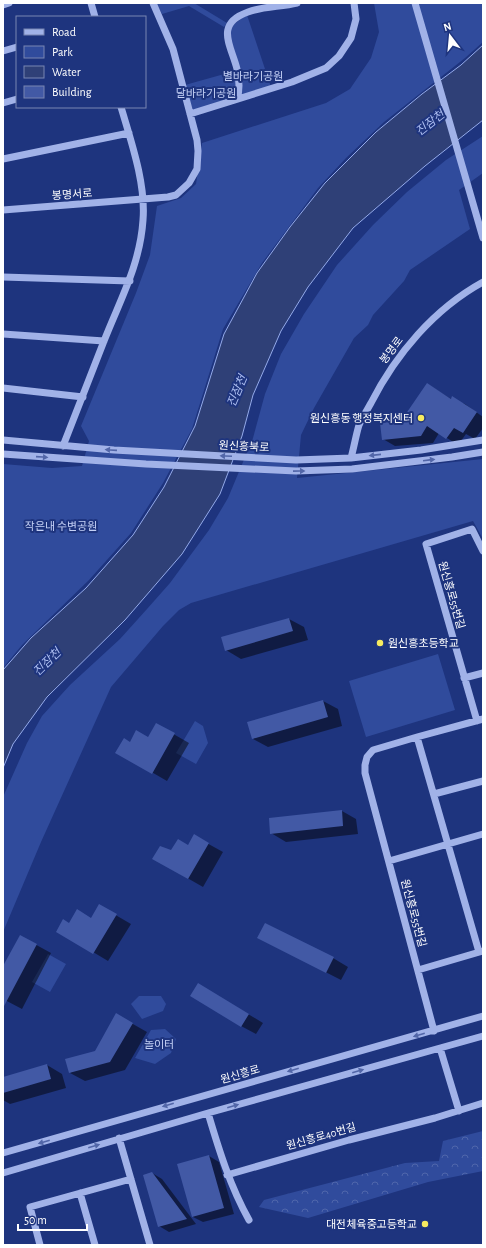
<svg xmlns="http://www.w3.org/2000/svg" width="486" height="1248" viewBox="0 0 486 1248" font-family="'Alegreya Sans','Noto Sans KR',sans-serif">
<style>
.forest{fill:url(#forest-crowns)}
.park{fill:#304b9c}
.water{fill:#2f4077;stroke:#94aaea}
.shadow{fill:#0007}
.building{fill:#4259a5}
.lines{fill:none;stroke-linecap:round;stroke-linejoin:round}
.minor{stroke:#a1b2e8;stroke-width:7}
.oneway{fill:#5266a8}
.poi-dot{fill:#f7eb60;stroke:#1e347e;stroke-width:1.5}
.labels{text-anchor:middle;stroke-width:4;stroke-linejoin:round;paint-order:stroke}
.park-label{font-size:11px;fill:#c5d1f6;stroke:#1e347e}
.street-label{font-size:11px;fill:#fff;stroke:#1e347e}
.poi-label{font-size:11px;fill:#fff;stroke:#1e347e;text-anchor:end}
.water-label{font-size:12px;font-style:italic;fill:#acbdf0;stroke:#1e347e}
</style>
<defs>
<pattern id="forest-crowns" width="20" height="18" patternUnits="userSpaceOnUse"><rect width="20" height="18" fill="#304b9c"/><path d="M2 6a3 3 0 1 1 6 0M12 15a3 3 0 1 1 6 0" fill="none" stroke="#4f66ab"/></pattern>
</defs>
<rect width="100%" height="100%" fill="#1e347e"/>
<path class="forest" d="M483,1131V1171L428,1182L308,1218L259,1207L264,1200L405,1163L439,1161L443,1141Z"/>
<path class="park" d="M156,3H194L227,23L224,27L189,6L162,14Z
M374,3H483V42L465,58L384,122L346,158L318,188L262,263L223,329L192,429L163,483L131,533L89,580L22,645L3,668V464L52,468L82,466L89,441L81,426L136,293L150,255L157,206L181,198L196,184L202,143L326,103L350,89L371,58L379,32Z
M247,15L271,87L240,96L230,31L234,24Z
M235,71L237,92L234,98L192,111L185,85Z
M483,136V173L459,190L470,229L410,270L404,281L373,315L368,325L354,338L314,408L301,435L297,478L483,459V539L473,521L191,603L179,610L163,626L111,687L41,842L3,932V797L27,743L42,716L70,685L120,639L147,609L170,583L209,530L228,498L253,438L265,394L281,354L304,314L337,265L373,225L407,192L446,160Z
M438,654L455,710L366,737L349,681Z
M195,721L203,726L208,743L196,764L176,753Z
M48,954L66,964L50,992L32,982Z
M139,996H161L166,1004L163,1011L142,1019L131,1004Z
M165,1029L176,1039L171,1053L155,1064L135,1058L151,1030Z"/>
<path class="water" d="M483,45V120L425,166L353,228L308,287L281,331L253,395L242,436L220,494L182,554L125,620L47,697L13,744L3,768V670L31,638L86,588L133,535L164,487L195,426L224,334L257,273L290,227L325,183L376,132L422,94L461,65Z"/>
<path class="shadow" d="M427,384L451,399L465,404L483,417V428L475,439L466,434L458,445L439,433L433,443L395,446L383,439L402,422Z
M289,619L304,627L308,640L241,659L226,650L223,638Z
M323,701L338,709L342,726L268,747L253,739Z
M156,724L189,743L167,781L117,752L130,743L148,738Z
M342,811L356,819L358,834L286,842L271,833Z
M194,836L223,852L203,887L154,859L188,846Z
M100,906L131,924L108,961L58,931L69,924L92,919Z
M20,936L51,953L22,1009L3,999V968Z
M259,938L333,958L348,967L341,980Z
M213,993L263,1023L256,1034L241,1026Z
M117,1015L147,1032L125,1070L85,1081L70,1073L96,1052Z
M47,1065L62,1074L66,1088L10,1104L3,1100V1078Z
M209,1156L219,1162L234,1214L203,1222L193,1217Z
M152,1173L162,1179L196,1224L169,1232L159,1226Z"/>
<path class="building" d="M427,383L451,399L452,396L477,412L463,433L454,428L446,439L427,426L421,436L382,440L380,423L401,421Z
M289,618L293,631L225,651L221,637Z
M323,700L328,717L252,739L247,722Z
M156,723L175,733L152,774L115,753L124,738L130,742L136,730L148,737Z
M342,810L343,826L270,834L269,818Z
M194,834L209,843L188,879L152,859L160,846L171,850L178,839L188,845Z
M99,904L117,914L93,954L56,932L63,919L69,923L77,909L91,918Z
M265,923L334,957L326,973L257,938Z
M20,935L37,944L3,1008V966Z
M198,983L249,1014L241,1027L190,996Z
M116,1013L133,1023L110,1062L69,1073L65,1059L95,1051Z
M47,1064L51,1079L3,1093V1077Z
M209,1155L224,1208L192,1217L177,1164Z
M152,1172L187,1219L158,1227L143,1175Z"/>
<g class="lines">
<path class="minor" d="M91,3L95,17
M415,3L483,238
M3,5L9,3
M3,51L17,47
M237,99C240,90 239,78 237,69C231,45 214,24 248,12C264,6 281,7 297,3
M3,103L17,99
M190,114L292,82L326,68L339,56L351,38L356,19L354,3
M3,159L129,133
M3,210L168,197L176,195L189,183L197,169L198,151L197,140L173,49L153,3
M3,277L130,281
M3,334L104,341
M3,388L83,397
M3,440L114,450L296,460L351,458L421,450L483,440
M63,446C77,411 90,376 104,341C120,300 140,265 143,220C146,184 131,141 121,107
M3,454L146,464L296,471L352,469L452,457L483,452
M351,458C354,447 356,435 359,425C362,418 367,410 371,403C396,354 434,309 483,282
M464,678L483,673
M477,721L426,544L472,529L483,551
M417,737L479,952
M434,794L483,781
M389,861L483,834
M418,970L483,951
M434,1031L365,773V765L367,757L373,750L417,737L483,719
M440,1048L459,1111
M208,1113C219,1150 230,1186 249,1220
M119,1138L150,1245
M3,1153L483,1016
M3,1173L208,1113L483,1036
M227,1175L349,1140L435,1118L483,1103
M80,1193L95,1245
M40,1245L30,1207L131,1179"/>
</g>
<defs><path id="oneway-solid" d="M-6-.8H1V-3.2L6.5 0L1 3.2V.8H-6Z"/></defs>
<g class="oneway">
<use href="#oneway-solid" transform="translate(111 450) rotate(-176)"/>
<use href="#oneway-solid" transform="translate(375 455) rotate(174)"/>
<use href="#oneway-solid" transform="translate(226 456) rotate(-177)"/>
<use href="#oneway-solid" transform="translate(42 457) rotate(4)"/>
<use href="#oneway-solid" transform="translate(429 460) rotate(-7)"/>
<use href="#oneway-solid" transform="translate(299 471) rotate(-1)"/>
<use href="#oneway-solid" transform="translate(419 1035) rotate(164)"/>
<use href="#oneway-solid" transform="translate(293 1070) rotate(164)"/>
<use href="#oneway-solid" transform="translate(358 1071) rotate(-16)"/>
<use href="#oneway-solid" transform="translate(168 1105) rotate(164)"/>
<use href="#oneway-solid" transform="translate(233 1106) rotate(-16)"/>
<use href="#oneway-solid" transform="translate(44 1142) rotate(164)"/>
<use href="#oneway-solid" transform="translate(94 1146) rotate(-16)"/>
</g>
<g class="poi-dot">
<circle cx="421" cy="418" r="4"/>
<circle cx="380" cy="643" r="4"/>
<circle cx="425" cy="1224" r="4"/>
</g>
<g class="labels">
<g class="park-label">
<text x="253" y="80">별바라기공원</text>
<text x="206" y="97">달바라기공원</text>
<text x="61" y="530">작은내 수변공원</text>
<text x="159" y="1048">놀이터</text>
</g>
<g class="street-label">
<text transform="translate(72 194) rotate(-4)" y="4">봉명서로</text>
<text transform="translate(391 350) rotate(-53)" y="4">봉명로</text>
<text transform="translate(244 446) rotate(3)" y="4">원신흥북로</text>
<text transform="translate(452 595) rotate(74)" y="4">원신흥로55번길</text>
<text transform="translate(414 913) rotate(75)" y="4">원신흥로55번길</text>
<text transform="translate(240 1074) rotate(-16)" y="4">원신흥로</text>
<text transform="translate(321 1136) rotate(-16)" y="4">원신흥로40번길</text>
</g>
<g class="poi-label">
<text x="413" y="422">원신흥동 행정복지센터</text>
<text x="388" y="647" text-anchor="start">원신흥초등학교</text>
<text x="417" y="1228">대전체육중고등학교</text>
</g>
<g class="water-label">
<text transform="translate(430 123) rotate(-38)" y="4">진잠천</text>
<text transform="translate(237 391) rotate(-67)" y="4">진잠천</text>
<text transform="translate(47 662) rotate(-44)" y="4">진잠천</text>
</g>
</g>
<rect width="486" height="1248" fill="none" stroke="#ffffff" stroke-width="8"/>
<rect x="16" y="16" width="130" height="92" fill="#1e347e" stroke="#7885b2"/>
<rect x="24" y="29" width="20" height="6" fill="#a1b2e8" stroke="#7885b2"/>
<text x="52" y="36" font-size="12" fill="#ffffff">Road</text>
<rect x="24" y="46" width="20" height="12" fill="#304b9c" stroke="#7885b2"/>
<text x="52" y="56" font-size="12" fill="#ffffff">Park</text>
<rect x="24" y="66" width="20" height="12" fill="#2f4077" stroke="#7885b2"/>
<text x="52" y="76" font-size="12" fill="#ffffff">Water</text>
<rect x="24" y="86" width="20" height="12" fill="#4259a5" stroke="#7885b2"/>
<text x="52" y="96" font-size="12" fill="#ffffff">Building</text>
<g transform="translate(450 36) rotate(344)" stroke="#1e347e" stroke-width="3" paint-order="stroke">
<path d="M0-3L7 15L0 10L-7 15Z" fill="#ffffff"/>
<text y="-6" font-size="11" font-weight="bold" text-anchor="middle" fill="#ffffff">N</text>
</g>
<path d="M18 1224v6h69v-6" fill="none" stroke="#ffffff" stroke-width="2"/>
<text x="24" y="1224" font-size="12" fill="#ffffff" stroke="#1e347e" stroke-width="3" paint-order="stroke">50 m</text>
</svg>
